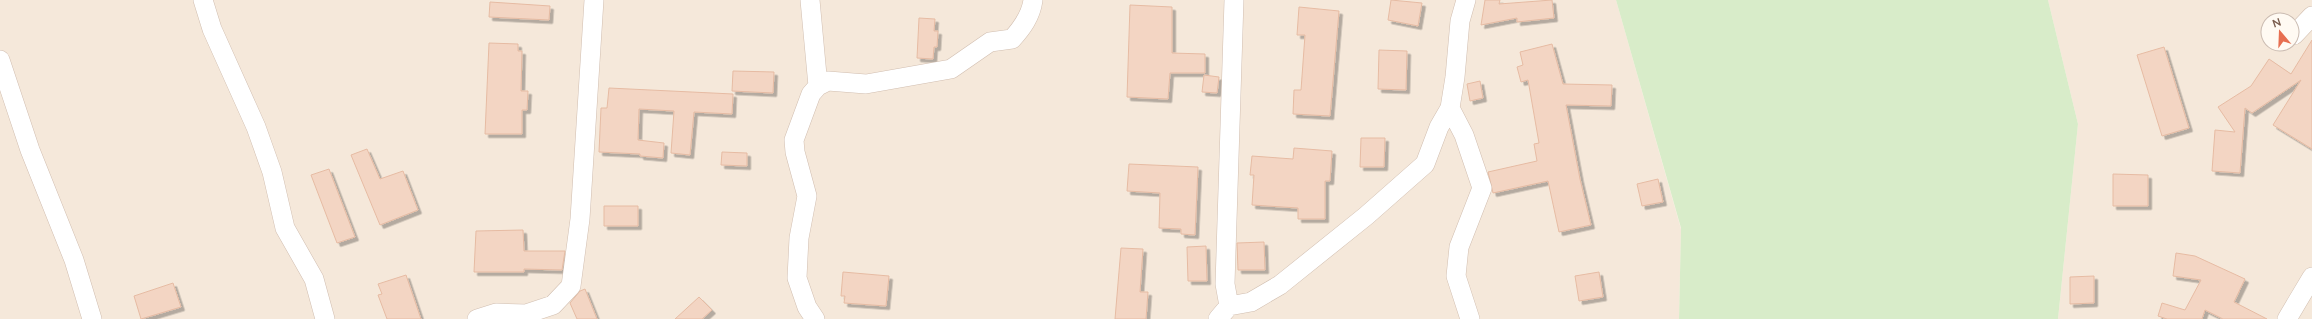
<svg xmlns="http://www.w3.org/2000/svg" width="2312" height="319" viewBox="0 0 2312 319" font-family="Mulish,sans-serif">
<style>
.residential{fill:#f5e8da;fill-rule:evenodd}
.green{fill:#d8ecc9}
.building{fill:#f3d5c3;stroke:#e6bba3;filter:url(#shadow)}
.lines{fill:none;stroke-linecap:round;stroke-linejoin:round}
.minor-casing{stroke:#d1beb0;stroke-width:20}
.minor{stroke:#fff;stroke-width:19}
</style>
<defs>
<filter id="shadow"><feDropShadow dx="3.5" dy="3.5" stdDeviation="0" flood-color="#0004"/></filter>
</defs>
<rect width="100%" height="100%" fill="#fdf6ec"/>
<path class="residential" d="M0,0H1616L1681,229L1679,319H0Z
M2048,0H2312V319H2058L2078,124ZM2268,20H2292V44H2268Z"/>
<path class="green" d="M1616,0H2048L2078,124L2058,319H1679L1681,228Z"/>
<path class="building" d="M1391,0L1422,3L1418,26L1388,20Z
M1485,0H1500L1499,4L1552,0L1554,18L1517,22V18L1481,25Z
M490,2L550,6L549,20L489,17Z
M1130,5L1172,7V53L1205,54V73H1170L1168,99L1127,97Z
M1299,7L1339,11L1330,116L1293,114L1294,90H1301L1305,35H1297Z
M919,18L935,19L934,31H938L937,47H934L933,59L917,58Z
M2312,40V149L2273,125L2301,80L2252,113L2245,108L2240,173L2212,171L2215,130L2235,132L2218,107L2251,86L2269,59L2291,74Z
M489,43L518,44V51H522L521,91H528L527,110H522V134H485Z
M1552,44L1563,84L1612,85L1611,106L1566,105L1580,179L1591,225L1559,232L1548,181L1493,193L1488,172L1537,161L1534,144L1539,143L1528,80L1521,82L1517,67L1523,65L1520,52Z
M2164,47L2189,128L2162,136L2137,55Z
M1379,50L1407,51L1406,90L1378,89Z
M733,71L774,72L773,93L732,91Z
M1204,75L1219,77L1217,93L1202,92Z
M1480,81L1483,98L1470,101L1467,84Z
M609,88L733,94L732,114L694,112L690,155L671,153L674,111L639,109L638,140L664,143L663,158L640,156V154L599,152L601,108H607Z
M1361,138H1385L1384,167H1360Z
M1294,148L1332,151L1330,181H1325V219H1298V208L1252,205L1254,175H1250L1252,156L1293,159Z
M367,149L380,179L403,171L418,210L380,225L351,155Z
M722,152L747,153V166L721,165Z
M1129,164L1198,167L1195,235L1181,234V229L1159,228L1160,193L1127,191Z
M329,169L355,237L337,243L311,175Z
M2113,174L2148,175V206H2113Z
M1658,179L1663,202L1642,206L1637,184Z
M604,206H638V226H604Z
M523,230L524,251H565L562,270L524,269V272H474L476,231Z
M1264,242L1265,270H1238L1237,243Z
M1206,246L1207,281H1188L1187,247Z
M1121,248L1143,249L1140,292H1148L1146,319H1115Z
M2176,253L2195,256L2245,279L2234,302L2267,319H2223L2205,310L2202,319H2167L2158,316L2162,303L2185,310L2201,280L2173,276Z
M843,272L889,276L886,306L844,303L845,296H841Z
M1599,272L1603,297L1579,301L1575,276Z
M406,275L421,319H387L378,295L382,294L378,284Z
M2094,276V303L2070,304V277Z
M173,283L181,307L141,319L134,296Z
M585,289L597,319H577L570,303L580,291Z
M699,297L712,310L702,319H675Z"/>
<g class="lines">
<defs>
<path id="minor" d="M203,0L212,29L256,127L272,172L285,228L314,279L325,319
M810,0L818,86
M2294,35L2312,16
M0,60L30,150L74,260L92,319
M1450,108L1464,135L1482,188L1459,247L1456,276L1470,319
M1229,306L1225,284L1234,0
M477,319L496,313L526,314L553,305L571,286L580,219L594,0
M815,319L807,307L797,278L799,238L807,196L795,152L794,140L811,94L818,86L828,81L866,84L951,69L990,42L1012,39C1022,28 1031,16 1033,0
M1218,319L1229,306L1251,302L1280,285L1366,216L1425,164L1439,127L1450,108L1455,77L1460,21L1466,0
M2287,319L2312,277"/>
</defs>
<use href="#minor" class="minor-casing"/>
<use href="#minor" class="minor"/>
</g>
<g transform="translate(2280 32) rotate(341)"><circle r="19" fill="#fffaf3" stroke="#cabbb1"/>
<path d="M0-3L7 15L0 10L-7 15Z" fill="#e76f51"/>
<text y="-6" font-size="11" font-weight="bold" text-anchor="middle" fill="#7a5c4d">N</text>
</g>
</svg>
